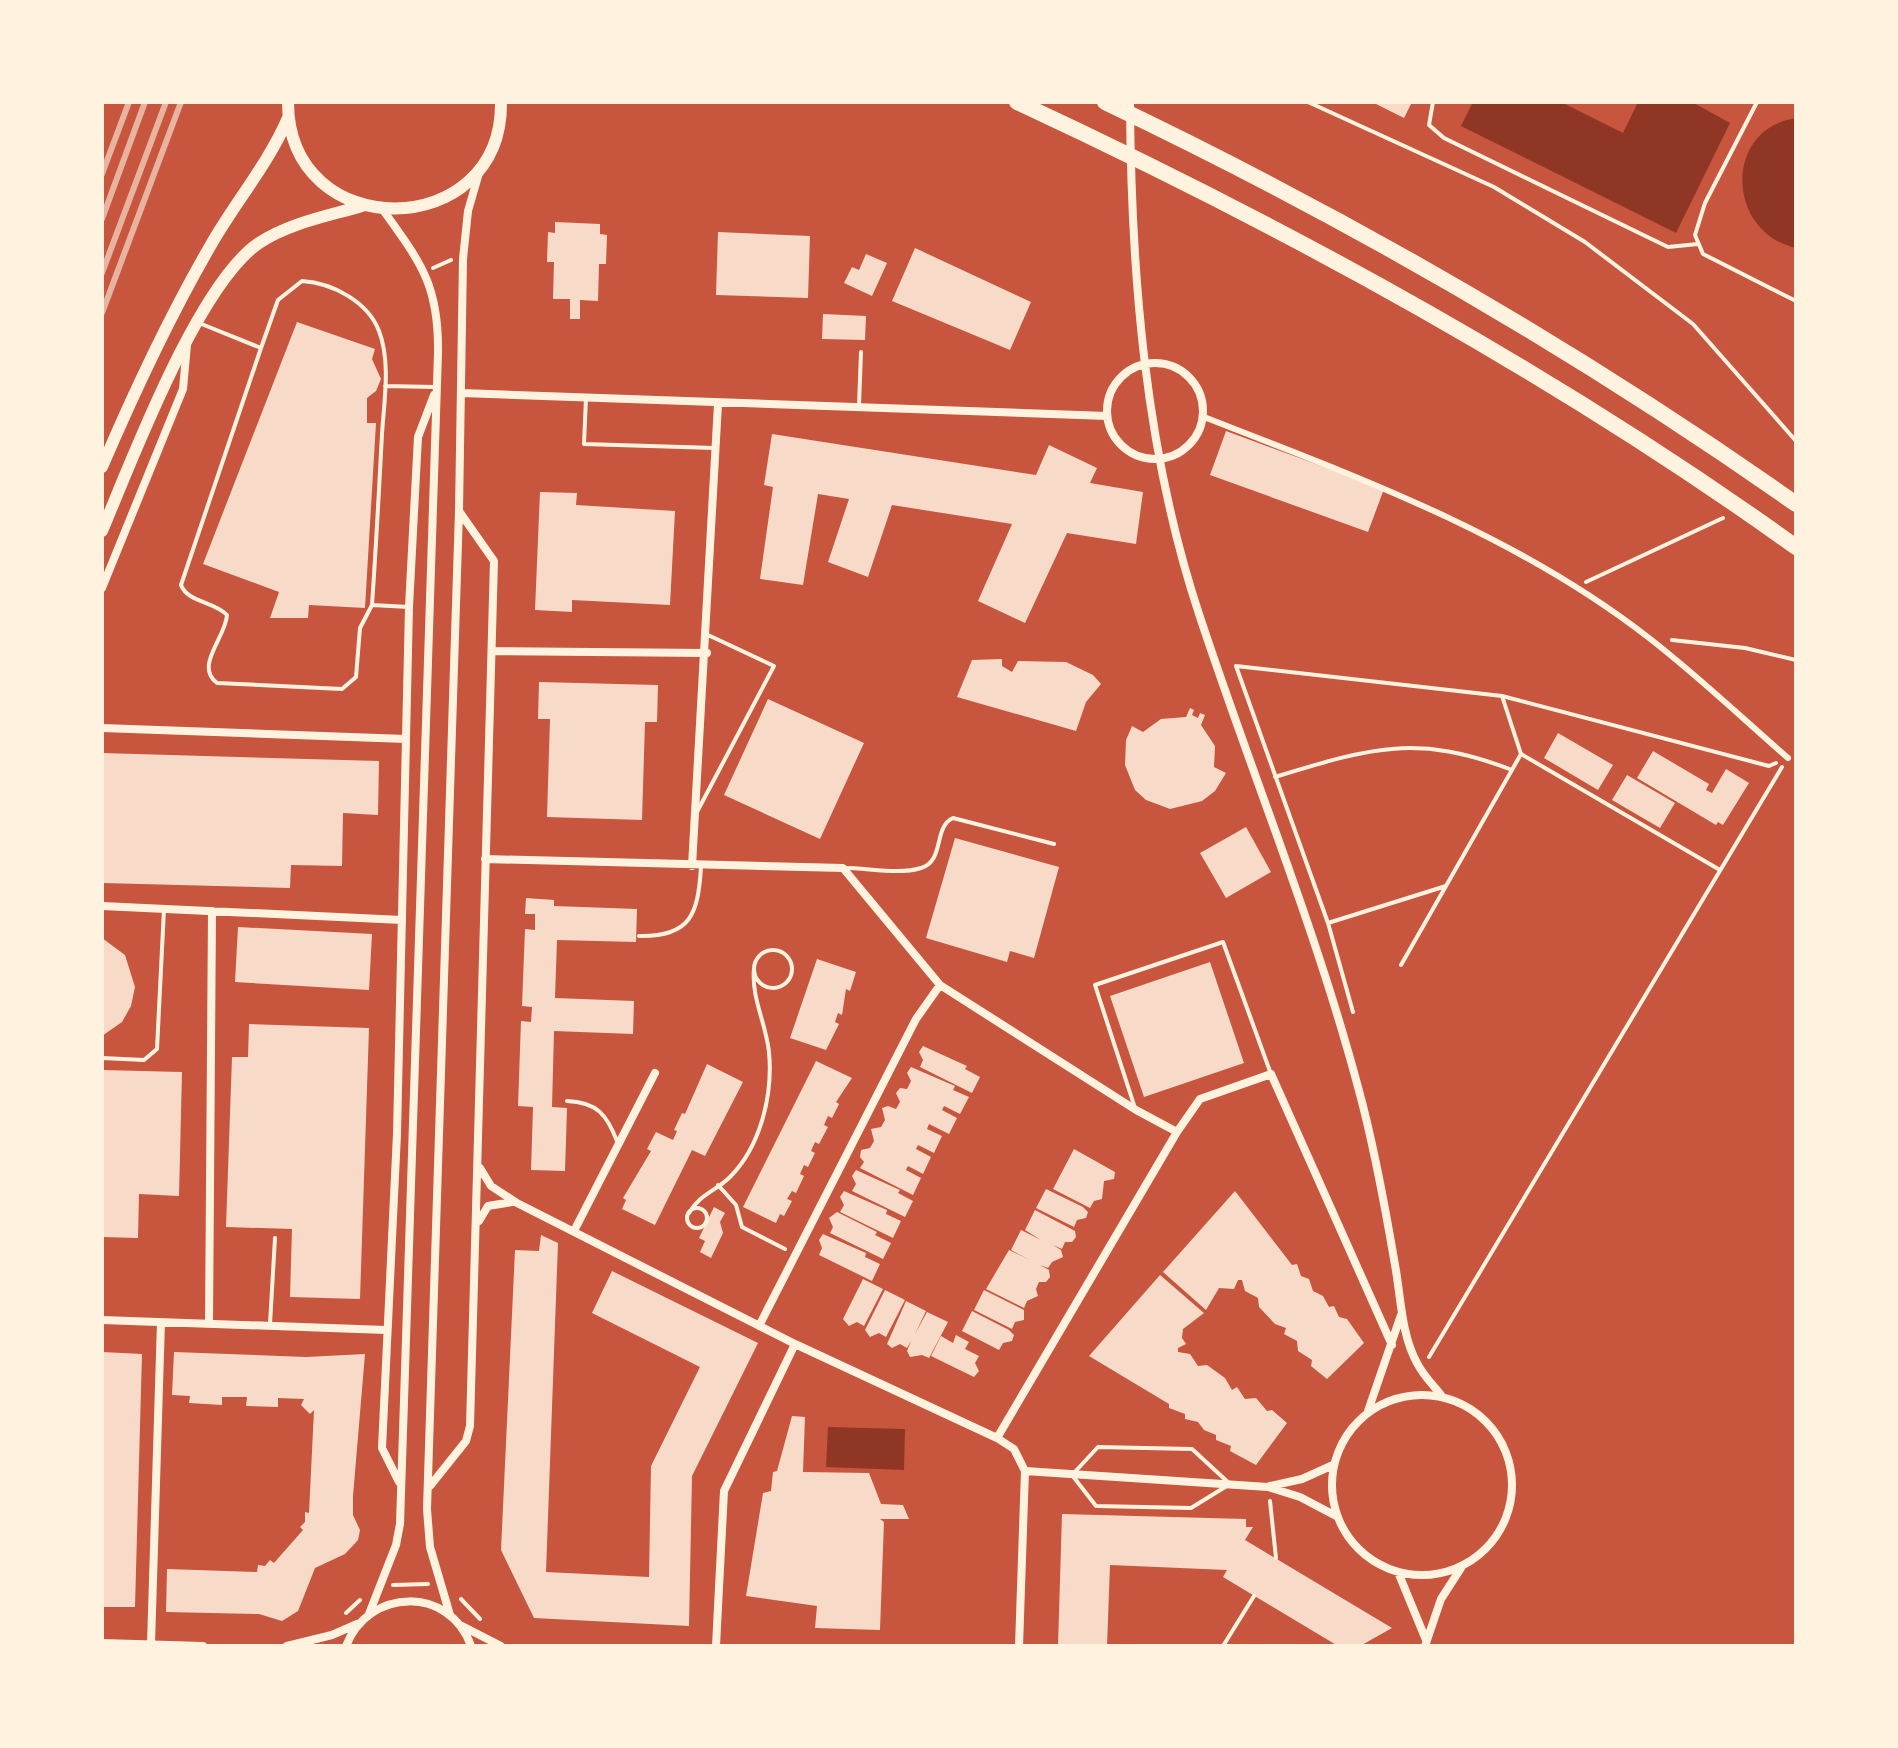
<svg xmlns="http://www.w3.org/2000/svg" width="1898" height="1748" viewBox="0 0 1898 1748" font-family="'IBM Plex Sans',sans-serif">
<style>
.water{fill:#8f3625}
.building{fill:#f7dbc8}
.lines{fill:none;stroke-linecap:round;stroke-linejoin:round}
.path{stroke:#fff3e0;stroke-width:4}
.service{stroke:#fff3e0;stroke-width:4}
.pedestrian{stroke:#fff3e0;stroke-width:6}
.minor{stroke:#fff3e0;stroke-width:8}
.secondary{stroke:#fff3e0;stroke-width:12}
.motorway{stroke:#fff3e0;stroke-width:16}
.rail{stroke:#e9b49f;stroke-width:6}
</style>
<rect width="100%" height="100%" fill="#c8553d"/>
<path class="water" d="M1473,102H1561L1623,133L1638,102H1692L1730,123L1676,233L1461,126Z
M1796,118V248C1726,232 1723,129 1796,118Z
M828,1427L905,1429L904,1470L826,1467Z"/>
<path class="building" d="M1372,102H1412L1404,118Z
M555,222L600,224V234L607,235L606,264H599L598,301L580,300V319H570V299H553L554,262H547L548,232L555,233Z
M718,232L810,236L808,298L716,295Z
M915,248L1031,302L1010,350L892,301Z
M866,254L887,263L872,296L844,283L852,267L859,270Z
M823,314L866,316L865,340L822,339Z
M297,322L375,349L372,359L381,379L376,391L367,398V423H376L365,608L309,605L308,618H270L279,592L203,564Z
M1226,431L1384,489L1368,532L1210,475Z
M772,434L1036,475L1049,445L1097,468L1090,483L1143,492L1136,544L1067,533L1025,623L978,601L1012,524L892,505L868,577L828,562L849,499L818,494L803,585L760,579L773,487L764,485Z
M540,492L577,493L576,505L675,511L670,605L572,600V612L535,610Z
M1002,659V666L1012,672L1018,661L1066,662L1093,675L1101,684L1086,702L1076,731L957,697L972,660Z
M539,682L658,685L657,722H645L642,820L547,817L550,719H538Z
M768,699L864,743L820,839L724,795Z
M1190,708L1194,710L1192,715L1198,718L1200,713L1205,715L1201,725L1215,746L1214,767L1226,773L1215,791L1202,801L1170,809L1146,800L1135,790L1125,765L1126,740L1132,726L1143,732L1161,719L1186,717Z
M1558,733L1613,765L1598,790L1544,758Z
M1653,751L1709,784L1706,790L1712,793L1726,769L1749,783L1723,825L1718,822L1716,825L1637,778Z
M102,753L379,761L378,815L343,813L342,866L291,865L290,888L102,883Z
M1627,775L1675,803L1660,828L1612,800Z
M1246,827L1271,872L1226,898L1200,853Z
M955,838L1059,867L1034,958L1010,951L1007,962L926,938Z
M526,898L554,900V906L637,909L636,942L557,940L555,998L634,1001L633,1034L554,1031L552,1107L567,1108L565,1171L531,1170L533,1107L518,1106L521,1021L531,1022L532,1007L522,1006L525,929L535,930V914H525Z
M238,927L372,934L369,990L235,982Z
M102,938L125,955L135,987L131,1006L122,1022L102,1036Z
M817,959L856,972L850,991L846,989L842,1015L838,1013L835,1022L839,1024L826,1050L790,1038Z
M1210,962L1244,1063L1144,1097L1110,996Z
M249,1024L369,1028L360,1299L290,1297L292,1229L226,1227L232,1057H248Z
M923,1046L967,1066L965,1069L980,1077L972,1093L920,1067L923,1060L919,1052Z
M816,1061L852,1078L836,1102L839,1104L832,1118L828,1116L824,1125L828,1127L819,1144L815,1142L811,1151L815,1153L808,1167L804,1165L800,1174L804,1176L796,1193L792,1191L787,1199L792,1201L784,1216L780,1214L776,1223L743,1207Z
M707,1064L743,1082L705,1156L692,1150L655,1225L622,1209L626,1200L623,1198L651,1151L647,1149L656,1132L673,1140L677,1131L674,1130L682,1113L685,1114Z
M911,1067L955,1086L953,1090L969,1097L960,1114L944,1106L942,1110L957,1118L949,1134L929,1124L927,1129L942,1136L934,1153L918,1145L916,1149L931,1157L923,1174L908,1166L906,1170L921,1178L913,1195L860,1168L864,1162L860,1157L861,1150L870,1148L874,1141L871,1129L881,1127L885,1120L882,1108L888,1106L896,1109L900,1102L896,1093L900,1088L907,1089L911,1081L907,1073Z
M102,1070L182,1072L179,1196L139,1194L138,1238L102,1237Z
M1074,1149L1115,1172L1114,1179L1104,1181L1102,1199L1094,1201L1090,1208L1053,1189Z
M856,1170L900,1190L898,1193L913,1201L905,1217L852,1191L856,1184L852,1176Z
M1046,1189L1083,1207L1088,1212L1086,1218L1077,1220L1074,1227L1036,1208Z
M844,1191L887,1210L886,1214L901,1221L893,1238L840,1212L844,1205L840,1197Z
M1235,1191L1292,1265L1297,1264L1301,1276L1309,1279L1313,1291L1323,1296L1329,1307L1334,1306L1339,1317L1347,1319L1364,1343L1327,1379L1311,1366L1312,1360L1298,1351L1297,1341L1284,1334L1286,1328L1275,1324L1259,1307L1258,1298L1245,1291L1242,1280H1238L1234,1289L1219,1288L1206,1310L1163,1272Z
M714,1207L725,1213L720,1222L723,1233L711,1258L700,1252L705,1241L699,1238Z
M1035,1210L1075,1231L1076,1237L1072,1242H1065L1062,1249L1053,1245L1061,1250L1063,1257L1052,1262L1048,1268L1040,1265L1049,1270L1050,1277L1046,1282H1039L1036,1289L1038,1296L1027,1301L1024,1308L986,1289L1009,1250L1030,1260L1011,1250L1021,1230L1041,1240L1025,1230Z
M837,1212L877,1232L875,1235L891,1243L883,1259L830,1233L833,1227L829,1218Z
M823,1234L866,1253L865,1257L880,1264L872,1281L819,1255L822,1248L819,1240Z
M541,1235L558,1243L546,1572L649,1577L651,1466L700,1367L592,1313L612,1271L758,1343L692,1476L689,1626L534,1618L501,1550L515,1250L539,1251Z
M1160,1275L1204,1313L1183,1329L1182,1338L1186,1344L1178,1348V1352L1190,1354L1198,1366L1207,1365L1225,1378L1232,1390L1237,1387L1245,1399L1256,1398L1267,1411L1272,1410L1287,1423L1256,1465L1230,1451L1231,1446L1216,1440V1435L1204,1430L1198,1422L1185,1419V1414L1169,1408V1404L1089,1356Z
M863,1279L883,1289L864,1326L857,1322L849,1326L843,1319Z
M885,1290L905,1300L886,1337L879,1333L870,1337L865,1330Z
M984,1290L1024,1310V1320L1015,1322L1012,1329L974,1310Z
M906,1301L926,1311L915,1334L927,1312L948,1322L929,1358L922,1355L910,1357L907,1351L911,1341L907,1348L900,1344L892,1348L887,1344Z
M972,1311L1009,1330L1014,1335L1012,1341L1003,1343L999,1350L962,1331Z
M956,1335L969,1342L965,1349L979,1356L975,1363L979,1371L974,1377L931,1356L941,1336L953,1343Z
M102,1352L142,1354L135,1607H102Z
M174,1352L306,1357L365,1354L353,1496V1515L360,1530L358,1540L345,1554L315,1568L298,1611L282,1621L259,1614L166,1612L167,1569L257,1572L258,1565L265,1566L270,1560L274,1563L303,1530L300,1527L305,1522V1512L309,1513L314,1410L310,1414L301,1405L304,1399L278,1398V1407L246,1406L247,1397H222V1405L189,1403L190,1396L172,1395Z
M792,1416L805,1417L803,1472L869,1473L881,1504L903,1505L909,1519H880L884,1522L880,1630L815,1628L817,1606L746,1596L763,1493L771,1491L773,1472L777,1471Z
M1062,1514L1246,1519V1527H1253L1245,1540L1392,1628L1360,1646H1338L1223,1577L1227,1570L1110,1565L1107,1646H1058Z"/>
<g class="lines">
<path class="path" d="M1308,102L1494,187L1585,242L1693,324L1796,441
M433,268L451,260
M1586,582L1723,518
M1672,640L1745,648L1796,660
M1236,666L1328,923L1353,1012
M1236,666L1502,696L1769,766L1776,763
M1502,696L1521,754
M1275,777C1370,748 1416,733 1512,770
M1446,886L1521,754L1720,870
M1328,923L1446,886L1401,965
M754 969a19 19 0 1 1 38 0a19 19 0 1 1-38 0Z
M718,1185L736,1205L742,1227L785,1249
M687 1218a10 10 0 1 1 20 0a10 10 0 1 1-20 0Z
M689,1213C700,1194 716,1191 730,1177C761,1146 773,1094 769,1052C766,1023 751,998 754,968
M1429,1357L1782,767
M1270,1501L1276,1558
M393,1585L428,1584
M461,1599L480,1619
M346,1613L360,1600
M1223,1646L1254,1596"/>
<path class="service" d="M1433,102L1429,125L1444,138L1668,247L1698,244
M1757,102L1705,203L1695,235L1703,254L1796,301
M199,323L261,348L278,300L302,281C333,283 368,302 379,331C391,362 384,402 382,434C379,491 376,548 372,605L360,628L356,677L342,689L217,683C194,666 226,637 227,615C214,601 188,603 181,585L261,348
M385,386L435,387
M586,398L584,444L715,448
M859,405L861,352
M372,605L409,607
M697,812L774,666L708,635
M845,868C868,868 899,875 921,868C945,861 933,827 953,818L1054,844
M639,936C691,937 698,914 701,867
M102,1058L144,1060L157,1049L164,909
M567,1101C597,1102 607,1115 617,1141
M1135,1108L1095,985L1223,942L1271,1074
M270,1324L275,1238
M1098,1447L1192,1449L1230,1484L1191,1508L1096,1506L1072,1475Z"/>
<path class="pedestrian" d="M1204,417C1358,477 1517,535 1649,638C1697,675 1742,718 1788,758"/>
<path class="minor" d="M1130,102C1131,273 1145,451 1199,614C1251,772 1315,926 1358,1087C1374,1145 1385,1206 1395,1265C1401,1297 1401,1334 1417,1363C1423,1375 1433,1385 1441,1395
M1107 411a48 48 0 1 1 96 0a48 48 0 1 1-96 0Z
M462,393L1107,416
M102,588L183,389L187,345
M493,651L707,653
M102,728L406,739
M485,859L843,868L940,985L1136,1110L1177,1132L1200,1099L1271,1074L1392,1345
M692,866L718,404
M102,906L402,920
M480,1168L491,1186L517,1203L795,1344L997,1438L1014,1449L1025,1471L1019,1646
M479,1221L488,1206L512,1202
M574,1231L655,1073
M102,1320L386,1330
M209,1324L212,911
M759,1326L916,1019L940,985
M1332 1485a90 90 0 1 1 180 0a90 90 0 1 1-180 0Z
M1368,1411L1401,1315
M997,1438L1177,1132
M1025,1471L1268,1487L1300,1497L1338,1517
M399,1482L382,1448L397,1134L409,607L418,437L434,395
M430,1486L466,1441L470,1426L494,561L459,511
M1270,1486L1302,1479L1333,1465
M1398,1572L1426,1640
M369,1614L396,1545L400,1524L438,353C439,285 421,263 383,210
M450,1615L430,1547L427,1509L459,511L463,259L468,211L479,173
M462,1626L501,1646
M102,1643L203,1646
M151,1644L161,1322
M287,1646L332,1635L357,1624
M346,1646C369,1587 450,1586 471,1646
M716,1646L724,1491L795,1344
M1425,1646L1441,1599L1461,1568"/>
<path class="secondary" d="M288,102C288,245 503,243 501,102
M102,467C135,390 170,315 212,243C237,200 268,164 288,118
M102,531C132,460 198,284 259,243C289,223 328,216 362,206"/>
<path class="motorway" d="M1017,102C1288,228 1552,372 1796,547
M1105,102C1346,217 1577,350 1796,504"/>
<path class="rail" d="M102,174L129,102
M102,219L145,102
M102,273L166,102
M102,313L181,102"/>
</g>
<rect width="1898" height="1748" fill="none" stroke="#fff3e0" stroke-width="208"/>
</svg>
